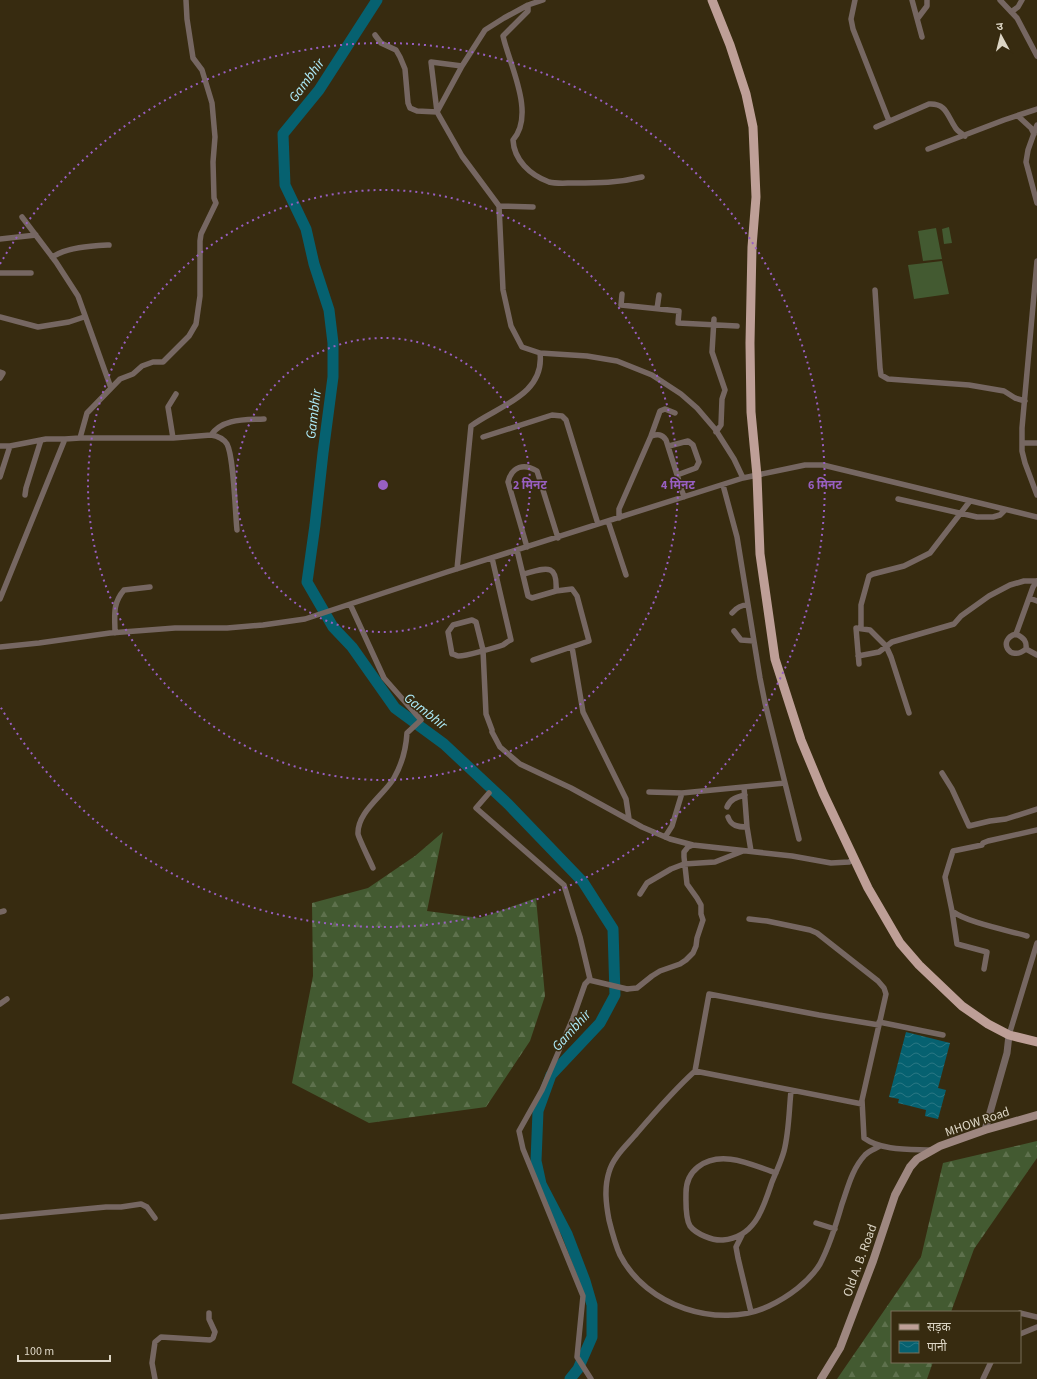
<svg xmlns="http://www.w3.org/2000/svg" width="1037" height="1379" viewBox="0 0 1037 1379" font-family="'Source Sans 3','Noto Sans Devanagari',sans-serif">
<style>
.forest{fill:url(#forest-firs)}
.green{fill:#435a31}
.water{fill:url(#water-waves)}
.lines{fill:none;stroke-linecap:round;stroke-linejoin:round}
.river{stroke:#066170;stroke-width:11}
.minor{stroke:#766762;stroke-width:5.5}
.tertiary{stroke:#766762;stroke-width:7}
.secondary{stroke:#9e8780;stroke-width:8}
.primary{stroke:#be9f97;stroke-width:9}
.minor-bridge{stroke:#766762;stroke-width:5.5}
.ring{fill:none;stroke:#985fc1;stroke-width:2;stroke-dasharray:2 4}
.labels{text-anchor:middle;stroke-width:3;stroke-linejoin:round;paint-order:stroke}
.street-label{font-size:13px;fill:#dcd5c5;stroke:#372b10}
.water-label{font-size:14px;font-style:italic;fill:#aeecfa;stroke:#372b10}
.centre{fill:#985fc1;stroke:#372b10;stroke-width:2}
.ring-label{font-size:12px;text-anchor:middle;font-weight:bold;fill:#985fc1;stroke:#372b10;stroke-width:3;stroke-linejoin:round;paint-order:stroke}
</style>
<defs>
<pattern id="forest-firs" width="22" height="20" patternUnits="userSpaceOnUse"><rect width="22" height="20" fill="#435a31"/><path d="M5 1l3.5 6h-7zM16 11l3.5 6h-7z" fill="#5e714d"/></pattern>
<pattern id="water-waves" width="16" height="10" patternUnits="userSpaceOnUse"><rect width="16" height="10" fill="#066170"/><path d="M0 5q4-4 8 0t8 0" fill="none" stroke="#2a7783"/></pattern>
</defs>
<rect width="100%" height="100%" fill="#372b10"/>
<path class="forest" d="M443,832L427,911L480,918L536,898L545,996L530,1041L486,1107L369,1123L292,1083L313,976L312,903L368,888L415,856Z
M1037,1141V1158L974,1249L951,1312H892V1362H933L927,1379H837L921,1257L943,1163Z"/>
<path class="green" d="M949,227L952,243L944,244L942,229Z
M936,228L942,259L923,261L918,231Z
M942,261L949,294L914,299L908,265Z"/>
<path class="water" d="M906,1032L950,1043L938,1088L946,1090L938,1119L925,1116L926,1110L898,1103L899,1099L889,1097Z"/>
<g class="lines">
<path class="river" d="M377,0L319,90L283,134L285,185L306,229L314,264L329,310L333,343V377L323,453L315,525L307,582L333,627L352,647L395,708L444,744L508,804L583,882L613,929L615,995L600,1023L551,1075L538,1111L536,1161L541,1184L567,1234L585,1281L592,1305V1337L578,1369L570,1379"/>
<path class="minor" d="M543,0L528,5L504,18L485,30L462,66L437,112L462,156L499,206L503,290L511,326L522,347L540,353L587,356L617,361L652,375L681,394L697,408L715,429L734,459L743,478L805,465H823L1037,517
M855,0L851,19L853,29L889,121
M912,0L922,37
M1000,0L1017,18L1037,56
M528,5V11L503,36C509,64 536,114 513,140C514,160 530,175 549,182C556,184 566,183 574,183C598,183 618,183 642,177
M1011,12L1018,7L1022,0
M918,18L927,6V0
M375,35L381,43L396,50L400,57L405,69L408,103L410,108L417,111L437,112L431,62L462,66
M1018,116L1031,128L1034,134
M1037,125L1028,150L1026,162L1037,203
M876,127L929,104C946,103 947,115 955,127C957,131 961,133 965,136
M928,149L1004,120L1037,109
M499,206L533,207
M22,217L56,262L78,296L111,388
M0,239L36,235
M52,257C68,247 91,246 109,245
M1037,261L1022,428V451L1025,463L1037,495
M0,273H31
M875,290L880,368L881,375L888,379L969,385L1004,391L1015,398L1025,401
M622,294L621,305L679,311L678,323L737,326
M657,309L659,295
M0,317L38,327L69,322L84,317
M714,319L712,352L725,390L722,399L721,425L716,432
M0,372L3,373L0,378
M211,435C218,436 223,438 227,444C234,457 235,512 237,530
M651,436L660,411L665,409L675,413
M483,437L552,415L562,416L566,420L598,524
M80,438H173L211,435C223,418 245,420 264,419
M173,438L168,407L176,394
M1022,443H1037
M0,446H10L46,439H65
M669,446L688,441L693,445L699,462L696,468L677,475
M0,477L10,446
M723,485L737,537L760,678L765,703L799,839
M25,495L26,488L41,440
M898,499L977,517H993L1000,515L1005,510
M619,518V509L651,436C658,434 662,434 666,440L684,497
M608,521L626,575
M527,547L508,482C512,466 524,463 537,471L558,538
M517,550L528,596L532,598L556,591C558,561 544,569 523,574
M457,569L471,426C498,406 545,395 540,353
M1029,598L1037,601
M0,599L65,439L80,438L87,413L120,379L133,374L142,366L153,362H163L189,336L196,324L200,296V241L201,234L216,203L214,198L213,162L215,137L212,103L202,70L193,58L187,19L186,0
M350,604L384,678L421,720L407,733C406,749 402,764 394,778C384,795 357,812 358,834C359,839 370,861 373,868
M732,613C737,607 741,605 748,605
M861,628V605L869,576L873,574L904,566L930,553L970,501
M734,631L741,640L754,641
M115,633C115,616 112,604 124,590L150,587
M1016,634C1024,638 1027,641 1026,649C1009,663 997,639 1016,634Z
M1016,634L1033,587L1037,581
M0,647L39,643L110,633L175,628H227L263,625L305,619L447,572L743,478
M572,647L583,712L626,799L629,819
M1026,649L1037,655
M858,656L879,652L892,642L954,624L961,616L989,596L1010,585L1024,581H1037
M533,660L589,641L577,596L572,589L556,591
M859,664L856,628L870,630L886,646L891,657L909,713
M492,730L486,714L483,650L476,622L472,620L453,625L448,632L452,654C454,654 457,656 458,656C463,657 497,647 503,645C506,643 508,641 511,640L492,558
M492,732L500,747L520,764L571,788L642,827L670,839L693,845L792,856L831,863L849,862L855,859
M942,773L952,789L969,826L990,821L1006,819L1037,809
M649,792L682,793L785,783
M489,793L476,808L564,885L580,937L590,979L585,984L573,1018L542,1090L519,1131L523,1149L583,1296L577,1357L591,1379
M727,807C730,799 737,797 745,795
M728,817C731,826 738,827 747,827L744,787
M747,827L751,851
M665,837L672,826L682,793
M640,894L647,883L671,869L684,864L715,862L743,851
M952,911L957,944L987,952L984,969
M0,912L4,911
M749,919L767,921L810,930L817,933L878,981L884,988L886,994L862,1100L864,1138C882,1151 910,1149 932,1150
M1027,936C1007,930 968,923 952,911L945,877L953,851L982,845L983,843L988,841L1037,830
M627,989L637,988L652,976L660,971L680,964L686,960L693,953L696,946L697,938L703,920L701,914V905L697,898L687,884L684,857V852L688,847L693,845
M0,1004L7,999
M879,1022L943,1035
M879,1025L819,1015L709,994L695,1071C674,1090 655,1112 637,1133C627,1145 613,1157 609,1172C604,1188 606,1204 609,1220C612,1232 615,1244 620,1255C646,1306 718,1330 769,1306C788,1297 809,1282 820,1264C830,1245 836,1225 842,1204C848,1187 852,1169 865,1155C869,1151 875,1149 880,1146
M1009,1035L1037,943
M695,1071L862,1104
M776,1173C752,1165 721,1149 698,1167C689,1174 686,1182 686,1193C686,1202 685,1218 690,1226C696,1234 713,1241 723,1240C755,1237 763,1209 772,1182C776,1172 781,1162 784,1151C789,1132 789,1110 791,1091
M0,1217L106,1207H121L141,1204L147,1207L155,1218
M816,1223L835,1229
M742,1235L736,1247L738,1258L751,1312
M1020,1313L1037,1317
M1020,1334L1037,1327
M155,1379L152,1363L155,1342L161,1337L210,1340L213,1338L215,1332L209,1319V1313
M983,1379L991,1362"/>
<path class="tertiary" d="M985,1130L1007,1053L1009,1035"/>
<path class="secondary" d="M821,1379L840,1348L873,1261L895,1195L910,1167L917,1159L940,1146L985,1130L1037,1115"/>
<path class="primary" d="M712,0L730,45L746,94L753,127L756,197L752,247L750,343L751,412L757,476L760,554L775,659L801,740L823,793L868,888L900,943L919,965L962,1006L988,1024L1009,1035L1037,1042"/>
<path class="minor-bridge" d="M589,980L627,989"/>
</g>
<g class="ring">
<circle cx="383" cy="485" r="147"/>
<circle cx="383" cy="485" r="295"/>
<path d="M0 264A442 442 0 1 1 0 706"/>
</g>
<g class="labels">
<g class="street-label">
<text transform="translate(977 1121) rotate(-19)" y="5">MHOW Road</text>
<text transform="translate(859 1260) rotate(-70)" y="5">Old A. B. Road</text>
</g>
<g class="water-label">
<text transform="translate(306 80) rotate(-54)" y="5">Gambhir</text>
<text transform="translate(313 414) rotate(-83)" y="5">Gambhir</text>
<text transform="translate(426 711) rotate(38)" y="5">Gambhir</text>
<text transform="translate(571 1030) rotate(-48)" y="5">Gambhir</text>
</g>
</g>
<circle cx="383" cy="485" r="6" class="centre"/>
<g class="ring-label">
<text x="530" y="489">2 मिनट</text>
<text x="678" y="489">4 मिनट</text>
<text x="825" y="489">6 मिनट</text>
</g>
<rect x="891" y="1311" width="130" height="52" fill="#372b10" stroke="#796f58"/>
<rect x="899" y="1324" width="20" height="6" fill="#be9f97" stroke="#796f58"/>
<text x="927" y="1331" font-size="12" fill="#dcd5c5">सड़क</text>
<rect x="899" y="1341" width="20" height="12" fill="url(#water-waves)" stroke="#796f58"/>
<text x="927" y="1351" font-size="12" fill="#dcd5c5">पानी</text>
<g transform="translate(1001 36) rotate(353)" stroke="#372b10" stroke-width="3" paint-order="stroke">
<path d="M0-3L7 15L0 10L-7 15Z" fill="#dcd5c5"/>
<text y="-6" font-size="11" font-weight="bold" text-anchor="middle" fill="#dcd5c5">उ</text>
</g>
<path d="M18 1355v6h92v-6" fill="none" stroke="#dcd5c5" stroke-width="2"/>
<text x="24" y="1355" font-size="12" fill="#dcd5c5" stroke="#372b10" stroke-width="3" paint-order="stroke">100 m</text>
</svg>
